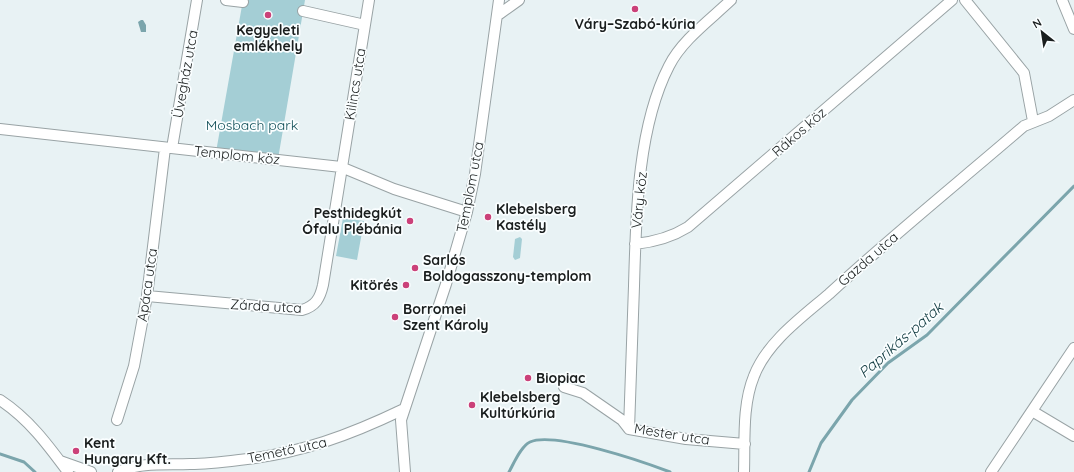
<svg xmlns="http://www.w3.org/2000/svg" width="1074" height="472" viewBox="0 0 1074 472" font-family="Quicksand,sans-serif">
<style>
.green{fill:#a4ced5}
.water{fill:#7ba5ac}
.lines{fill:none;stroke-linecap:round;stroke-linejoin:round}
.stream{stroke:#7ba5ac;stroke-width:3}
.minor-casing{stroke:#99a3a5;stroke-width:12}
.minor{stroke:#fff;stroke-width:10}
.poi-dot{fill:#cb4179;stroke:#fafeff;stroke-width:1.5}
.labels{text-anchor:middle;stroke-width:3.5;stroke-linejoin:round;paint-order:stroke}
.poi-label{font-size:14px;font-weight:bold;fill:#1a1e1e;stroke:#fafeff;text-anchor:start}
.street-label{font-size:14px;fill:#1a1e1e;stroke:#fafeff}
.park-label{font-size:14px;fill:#104e57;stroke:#fafeff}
.water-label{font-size:15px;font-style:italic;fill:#09343a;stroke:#fafeff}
</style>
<rect width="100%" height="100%" fill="#e8f2f4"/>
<path class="green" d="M243,0H305L278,159L216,152Z
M343,218L364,221L357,260L336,256Z
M520,237L522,239L520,258L515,260L513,257L515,239Z"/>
<path class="water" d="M141,20H143L146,25V32H141L138,22Z"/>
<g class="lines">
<path class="stream" d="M0,454L24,462L35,472
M509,472C514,463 521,446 530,442C554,431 644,462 670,472
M809,472L821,443L852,400L888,363L927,335L1074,186"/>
<defs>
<path id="minor" d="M226,0L243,2
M965,0L1024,73L1033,121
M1062,0L1074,29
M303,11L365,25
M498,15L519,0
M0,129L341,167L394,189L467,212
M172,148L197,0
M635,244C654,242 672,237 688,227L952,0
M147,296L302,310C316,306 320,298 323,285L369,0
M564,387L583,393L622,420L629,429L686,439L745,444
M0,400C29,419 48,445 68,472
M1032,411L1074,436
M117,420L134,366L147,296L165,148
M629,429C631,381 632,334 634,286C636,217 637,128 669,66C682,40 710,20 731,0
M60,461L91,472
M118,472C141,462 166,465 190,464C206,464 223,462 239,460C299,454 350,435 404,409
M405,472L401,420L446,284L467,212L475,174L499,0
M744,472C745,441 742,405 754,376C767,342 802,317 829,294C892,236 959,182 1024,126L1049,116L1074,100
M991,472L1074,348"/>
</defs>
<use href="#minor" class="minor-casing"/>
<use href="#minor" class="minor"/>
</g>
<g class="poi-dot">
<circle cx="635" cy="9" r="4"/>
<circle cx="268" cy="15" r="4"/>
<circle cx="488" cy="217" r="4"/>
<circle cx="410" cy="221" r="4"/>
<circle cx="415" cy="268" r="4"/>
<circle cx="406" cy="285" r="4"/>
<circle cx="395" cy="317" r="4"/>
<circle cx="528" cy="378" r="4"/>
<circle cx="472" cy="405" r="4"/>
<circle cx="76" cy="451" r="4"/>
</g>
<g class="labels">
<g class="poi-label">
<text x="635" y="29" text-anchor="middle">Váry–Szabó-kúria</text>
<text x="268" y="35" text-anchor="middle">Kegyeleti<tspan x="268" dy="16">emlékhely</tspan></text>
<text x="496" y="214">Klebelsberg<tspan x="496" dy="16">Kastély</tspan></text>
<text x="402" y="218" text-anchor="end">Pesthidegkút<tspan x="402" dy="16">Ófalu Plébánia</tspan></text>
<text x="423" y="265">Sarlós<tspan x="423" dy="16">Boldogasszony-templom</tspan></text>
<text x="398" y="290" text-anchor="end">Kitörés</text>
<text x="403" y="314">Borromei<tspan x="403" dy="16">Szent Károly</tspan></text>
<text x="536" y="383">Biopiac</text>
<text x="480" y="402">Klebelsberg<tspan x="480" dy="16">Kultúrkúria</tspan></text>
<text x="84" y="448">Kent<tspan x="84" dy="16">Hungary Kft.</tspan></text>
</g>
<g class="street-label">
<text transform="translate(185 74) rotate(-80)" y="5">Üvegház utca</text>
<text transform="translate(355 84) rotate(-81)" y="5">Kilincs utca</text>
<text transform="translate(799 132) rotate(-41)" y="5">Rákos köz</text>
<text transform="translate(237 155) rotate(6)" y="5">Templom köz</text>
<text transform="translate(470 187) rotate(-79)" y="5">Templom utca</text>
<text transform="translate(639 200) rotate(-84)" y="5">Váry köz</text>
<text transform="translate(868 259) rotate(-41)" y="5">Gazda utca</text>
<text transform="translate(147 285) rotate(-82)" y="5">Apáca utca</text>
<text transform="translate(266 306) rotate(3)" y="5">Zárda utca</text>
<text transform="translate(672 434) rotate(9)" y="5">Mester utca</text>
<text transform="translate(287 450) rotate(-12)" y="5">Temető utca</text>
</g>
<g class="park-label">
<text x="252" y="130">Mosbach park</text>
</g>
<g class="water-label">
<text transform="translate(901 340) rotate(-41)" y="5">Paprikás-patak</text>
</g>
</g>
<g transform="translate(1042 32) rotate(330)" stroke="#fafeff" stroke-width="3" paint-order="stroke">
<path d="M0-3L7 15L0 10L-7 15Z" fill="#1a1e1e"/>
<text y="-6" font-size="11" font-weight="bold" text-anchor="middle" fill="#1a1e1e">N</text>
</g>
</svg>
